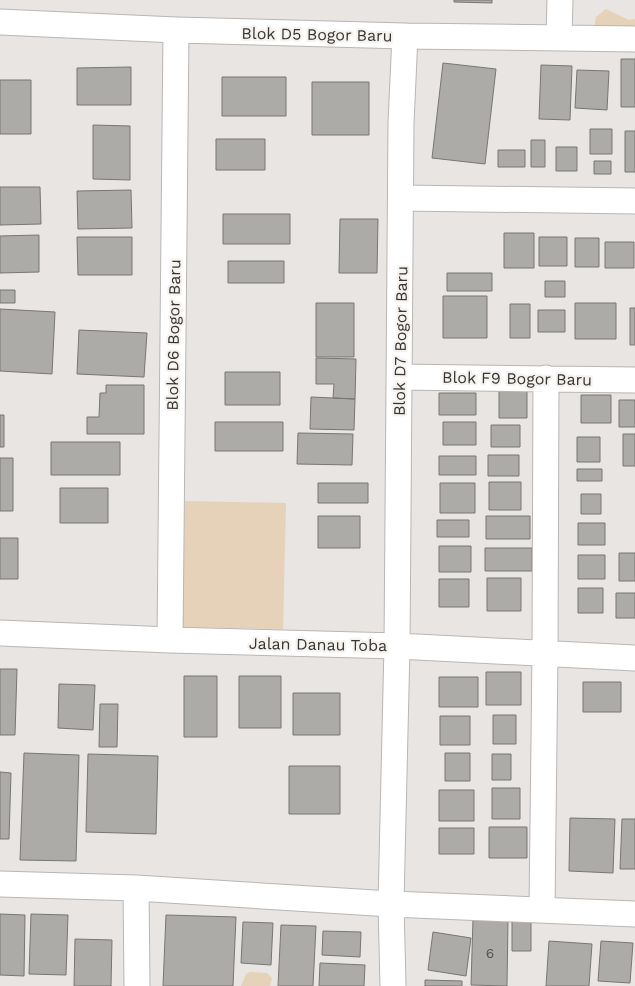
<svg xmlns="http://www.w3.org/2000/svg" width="635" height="986" viewBox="0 0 635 986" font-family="'Work Sans',sans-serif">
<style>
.green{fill:#e6d1b9}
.building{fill:#adaba7;stroke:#787673}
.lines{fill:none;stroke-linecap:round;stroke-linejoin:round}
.minor-casing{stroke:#b9b6b3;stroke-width:27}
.minor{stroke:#fff;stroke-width:25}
.labels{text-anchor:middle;stroke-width:4.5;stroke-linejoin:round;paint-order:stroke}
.number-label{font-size:14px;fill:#545250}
.street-label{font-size:16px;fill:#363533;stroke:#f6f3ef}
</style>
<rect width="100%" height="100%" fill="#e8e5e2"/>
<path class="green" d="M606,9L629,20L635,19V45L594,29L596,17Z
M185,501L286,503L283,629L182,627Z
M250,972L267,973L272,978L270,986H241L246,974Z"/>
<path class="building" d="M454,0H492V3L454,2Z
M621,59H635V107H621Z
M443,63L496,69L485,164L432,158Z
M541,65L572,66L570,120L539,119Z
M131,67V105H77V68Z
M577,70L609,71L607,110L575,108Z
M222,77H286V116H222Z
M0,80H31V134H0Z
M312,82H369V135H312Z
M93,125L130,126V180L93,179Z
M590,129H612V154H590Z
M625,131H635V172H625Z
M216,139H265V170H216Z
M531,140H545V167H531Z
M556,147H577V171H556Z
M498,150H525V167H498Z
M594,161H611V174H594Z
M0,187H40L41,224L0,225Z
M131,190L132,228L78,229L77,191Z
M223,214H290V244H223Z
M340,219H378L377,273H339Z
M504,233H534V268H504Z
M39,235V272L0,273V236Z
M77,237H132V275H78Z
M539,237H567V266H539Z
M575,238H599V267H575Z
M605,242H634V268H605Z
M228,261H284V283H228Z
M447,273H492V291H447Z
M545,281H565V297H545Z
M0,290H15V303H0Z
M443,296H487V338H443Z
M316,303H354V357H316Z
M575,303H616V339H575Z
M510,304H530V338H510Z
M630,308H635V345H630Z
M0,309L55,312L52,374L0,371Z
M538,310H565V332H538Z
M79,330L147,333L144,377L77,374Z
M316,358L356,359L355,399L333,398L334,384H316Z
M225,372H280V405H225Z
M106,385H144V434H87V417H99L100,393H106Z
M499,386H527V418H499Z
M439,393H476V415H439Z
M581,395H611V423H581Z
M311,397L355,399L354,430L310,429Z
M619,400H635V427H619Z
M0,415H4V447H0Z
M215,422H283V451H215Z
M443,422H476V445H443Z
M491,425H520V447H491Z
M298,433L353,434L352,465L297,464Z
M623,434H635V466H623Z
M577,437H600V462H577Z
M51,442H120V475H51Z
M488,455H519V476H488Z
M439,456H476V475H439Z
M0,458H13V511H0Z
M577,469H602V481H577Z
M489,482H521V510H489Z
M318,483H368V503H318Z
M440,483H475V513H440Z
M60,488H108V523H60Z
M581,494H601V514H581Z
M318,516H360V548H318Z
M486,516H530V539H486Z
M437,520H469V537H437Z
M578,523H605V545H578Z
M0,538H18V579H0Z
M439,546H471V572H439Z
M485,548H532V571H485Z
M619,553H635V581H619Z
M578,555H605V579H578Z
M487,578H521V611H487Z
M439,579H469V607H439Z
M578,588H603V613H578Z
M616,593H635V618H616Z
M0,669H17L15,735H0Z
M486,672H521V705H486Z
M184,676H217V737H184Z
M239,676H281V728H239Z
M439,677H478V707H439Z
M583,682H621V712H583Z
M59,684L95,685L93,730L58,728Z
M293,693H340V735H293Z
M100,704H118L117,747H99Z
M493,715H516V744H493Z
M440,716H470V745H440Z
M24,753L79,755L76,861L20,860Z
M445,753H470V781H445Z
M88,754L158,756L156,834L86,832Z
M492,754H511V780H492Z
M289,766H340V814H289Z
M0,772L11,773L9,839H0Z
M492,788H520V819H492Z
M439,790H474V821H439Z
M570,818L615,819L613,873L569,871Z
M622,819H635V869H620Z
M489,827H527V858H489Z
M439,828H474V854H439Z
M0,914L25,915L24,976L0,975Z
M31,914L68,915L66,975L29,974Z
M166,915L236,917L233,986H163Z
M473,919L508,920L507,986L471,985Z
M512,920H531V951H512Z
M243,922L273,923L271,965L241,963Z
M281,925L316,926L313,986H278Z
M323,931L361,932L360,957L322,955Z
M433,932L471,938L466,976L428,970Z
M75,939L112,940L111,986H74Z
M549,941L592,944L589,986H546Z
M601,941L633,943L630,983L598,981Z
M320,963L365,965L364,986H319Z
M425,980L462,981V986H425Z"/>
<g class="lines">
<defs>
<path id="minor" d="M0,22L176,30L405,36L635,39
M559,38L560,0
M401,198L635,201
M400,377L635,380
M0,633L170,640L397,646L635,658
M170,640L176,30
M0,884L136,888L391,904L635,914
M136,888L137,986
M542,910L545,653L546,378
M393,986L391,904L397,646L401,123L405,36"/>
</defs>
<use href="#minor" class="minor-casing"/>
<use href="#minor" class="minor"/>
</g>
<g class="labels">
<g class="number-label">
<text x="490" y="958">6</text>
</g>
<g class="street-label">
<text transform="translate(317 34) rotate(1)" y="6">Blok D5 Bogor Baru</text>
<text transform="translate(173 335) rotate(-89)" y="6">Blok D6 Bogor Baru</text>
<text transform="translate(400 341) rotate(-89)" y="6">Blok D7 Bogor Baru</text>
<text transform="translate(517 378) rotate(1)" y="6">Blok F9 Bogor Baru</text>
<text transform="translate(318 644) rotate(1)" y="6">Jalan Danau Toba</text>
</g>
</g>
</svg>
